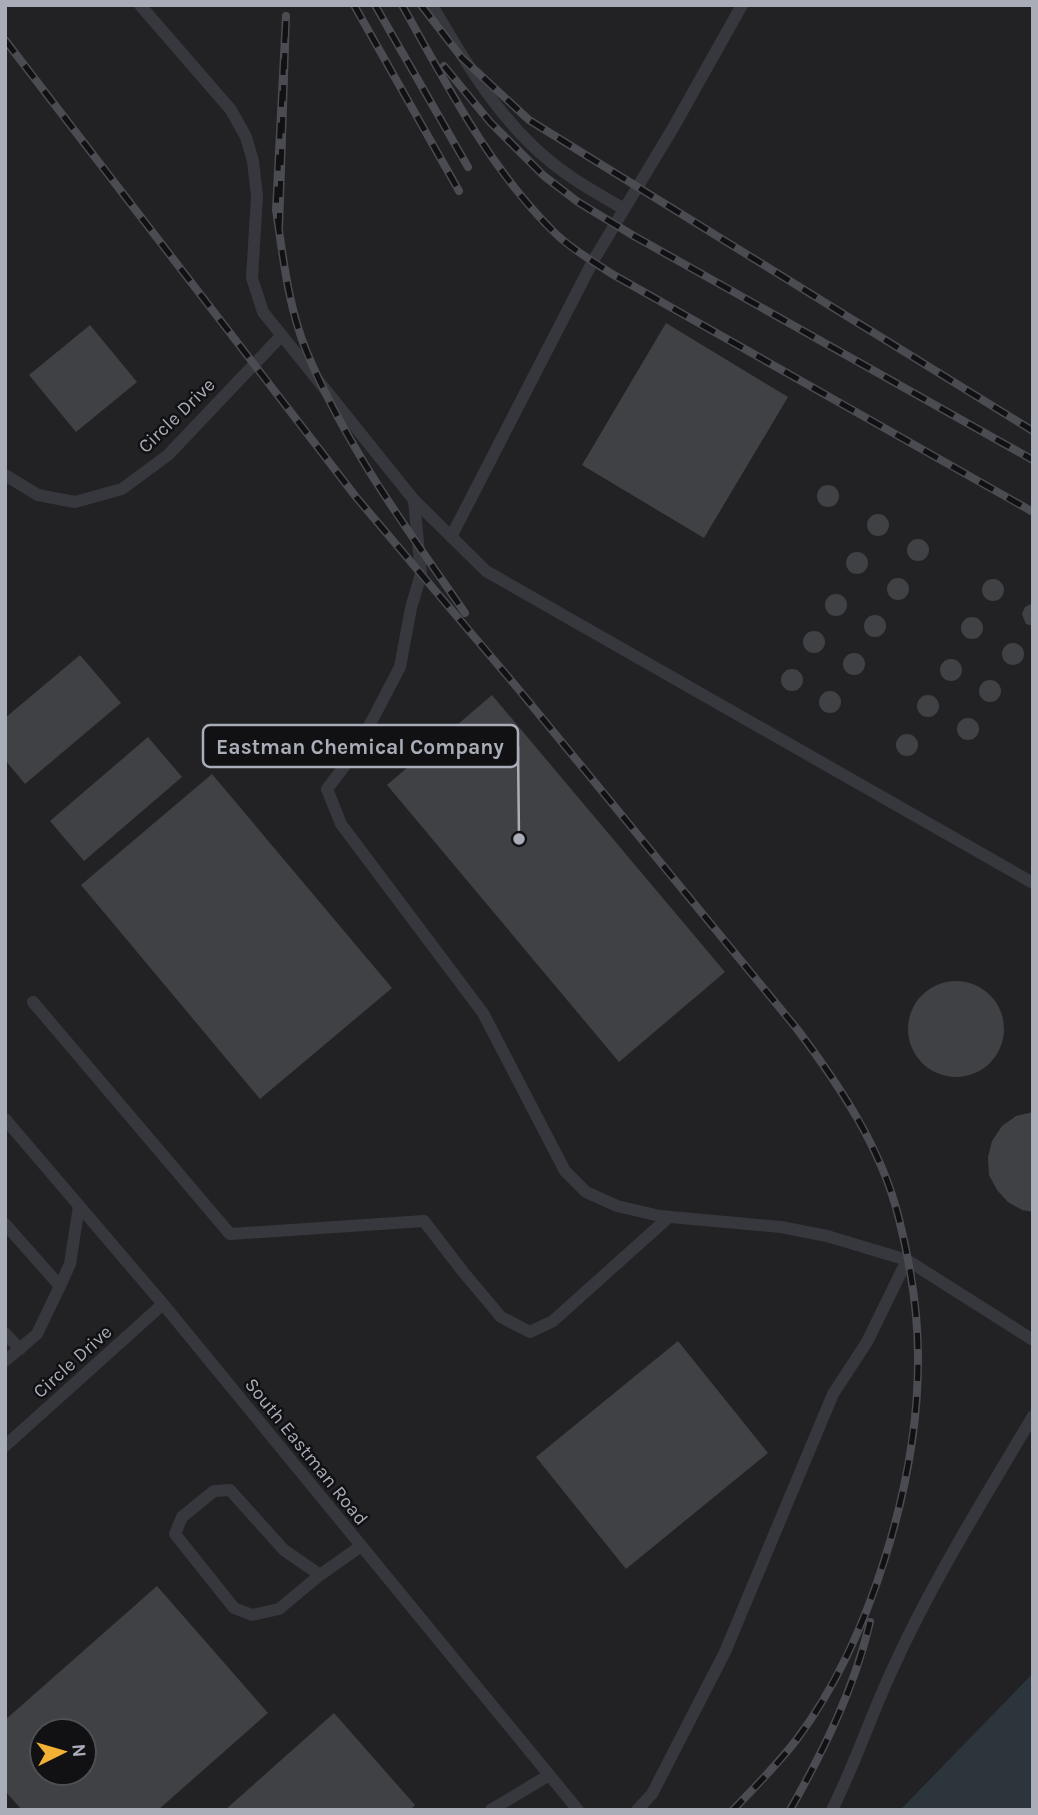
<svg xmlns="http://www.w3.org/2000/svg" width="1038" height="1815" viewBox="0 0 1038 1815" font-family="Karla,sans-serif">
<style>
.built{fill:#222225;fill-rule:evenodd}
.water{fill:#2c353c}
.building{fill:#404145;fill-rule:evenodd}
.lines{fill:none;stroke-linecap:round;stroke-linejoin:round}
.lane{stroke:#37383d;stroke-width:12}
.rail-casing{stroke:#4a4c52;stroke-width:8}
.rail{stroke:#111113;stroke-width:5;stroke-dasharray:16;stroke-linecap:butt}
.labels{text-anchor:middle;stroke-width:5;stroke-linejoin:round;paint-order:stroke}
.street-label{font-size:19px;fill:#a8adb8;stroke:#111113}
.leader{fill:none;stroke:#a8adb8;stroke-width:2.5}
.callout-dot{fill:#a8adb8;stroke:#111113;stroke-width:2.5}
.callout{fill:#111113;stroke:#a8adb8;stroke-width:2.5}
.callout-label{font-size:21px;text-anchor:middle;font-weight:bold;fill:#a8adb8}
</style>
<rect width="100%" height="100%" fill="#161618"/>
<path class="built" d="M5,5H1033V1673L900,1810H5ZM42,1731H84V1773H42Z"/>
<path class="water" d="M1033,1673V1810H900Z"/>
<path class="building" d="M666,323L788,397L704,538L582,465Z
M90,325L137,382L76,432L29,375Z
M817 496a11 11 0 1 1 22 0a11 11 0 1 1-22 0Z
M867 525a11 11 0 1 1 22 0a11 11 0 1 1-22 0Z
M907 550a11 11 0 1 1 22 0a11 11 0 1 1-22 0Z
M846 563a11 11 0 1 1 22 0a11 11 0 1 1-22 0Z
M887 589a11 11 0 1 1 22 0a11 11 0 1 1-22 0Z
M982 590a11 11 0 1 1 22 0a11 11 0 1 1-22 0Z
M825 605a11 11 0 1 1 22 0a11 11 0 1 1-22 0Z
M1033,603V626L1026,624L1022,614L1025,607Z
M864 626a11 11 0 1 1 22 0a11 11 0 1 1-22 0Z
M961 628a11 11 0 1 1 22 0a11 11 0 1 1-22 0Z
M803 642a11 11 0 1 1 22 0a11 11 0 1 1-22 0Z
M1002 654a11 11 0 1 1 22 0a11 11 0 1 1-22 0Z
M843 664a11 11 0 1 1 22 0a11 11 0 1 1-22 0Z
M80,655L121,703L25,784L5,760V718Z
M940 670a11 11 0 1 1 22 0a11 11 0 1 1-22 0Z
M781 680a11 11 0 1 1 22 0a11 11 0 1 1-22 0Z
M979 691a11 11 0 1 1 22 0a11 11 0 1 1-22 0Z
M819 702a11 11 0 1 1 22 0a11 11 0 1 1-22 0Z
M917 706a11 11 0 1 1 22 0a11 11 0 1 1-22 0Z
M492,695L725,972L619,1062L387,785Z
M957 729a11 11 0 1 1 22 0a11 11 0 1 1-22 0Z
M896 745a11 11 0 1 1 22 0a11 11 0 1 1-22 0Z
M148,737L182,777L84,861L50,821Z
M212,774L392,988L260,1099L81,885Z
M908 1029a48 48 0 1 1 96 0a48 48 0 1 1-96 0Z
M1033,1112V1212L1022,1210L1008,1202L997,1190L989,1175L988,1157L992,1141L1002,1126L1016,1116Z
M678,1341L768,1453L626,1569L536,1457Z
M157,1586L268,1713L158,1810H22L5,1791V1720ZM42,1731H84V1773H42Z
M334,1713L415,1805L410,1810H225Z"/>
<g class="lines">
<path class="lane" d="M140,5L231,110L246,137L253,161L257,196L252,278L263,312L414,500L486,571L1033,883
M432,5C467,66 506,131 564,172C583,186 604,197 624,209
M5,475L38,495L75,502L122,489L168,455L282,335
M414,500L421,574L411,608L400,667L356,751L327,789L341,824L483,1013L565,1171L586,1192L617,1206L660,1216L781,1227L827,1236L907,1260L1033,1340
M451,537L593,261L673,128L742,5
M33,1002L230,1234L424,1221L464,1273L501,1317L530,1332L553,1321L669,1217
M5,1119L163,1304L578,1810
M5,1224L60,1286
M5,1333L20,1349
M5,1361L37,1334L60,1286L70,1264L79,1206
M5,1446L163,1304
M320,1575L284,1550L230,1490L214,1491L182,1517L175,1534L234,1608L252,1615L279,1609L320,1575L361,1546
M491,1810L549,1775
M637,1810L652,1794L725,1652L833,1394L867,1342L907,1260
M832,1810C855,1764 871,1715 893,1668C933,1580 984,1499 1033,1416"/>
<defs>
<path id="rail" d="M354,5L459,191
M375,5L468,167
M402,5C447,85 489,168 555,233C571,249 593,261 612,274L1033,512
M421,5L462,58L529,120L1033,431
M5,40L356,497L515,685L797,1029C840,1086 882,1149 899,1219C910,1263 918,1310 918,1356C919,1478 871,1640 797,1739C778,1764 755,1787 733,1810
M444,66L490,122L544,176L578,202L634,236L1033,460
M279,229L286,16L276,210C283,256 288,306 306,350C345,445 407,529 465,613
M790,1810C824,1750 854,1689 870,1622"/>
</defs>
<use href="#rail" class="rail-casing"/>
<use href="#rail" class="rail"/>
</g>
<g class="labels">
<g class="street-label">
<text transform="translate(176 415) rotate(-44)" y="7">Circle Drive</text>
<text transform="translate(72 1361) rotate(-42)" y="7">Circle Drive</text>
<text transform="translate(307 1451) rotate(51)" y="7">South Eastman Road</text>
</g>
</g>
<path class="leader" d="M519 839L518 746"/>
<circle class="callout-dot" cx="519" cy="839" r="7"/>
<rect class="callout" x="203" y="725" width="315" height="42" rx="7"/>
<g class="callout-label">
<text x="360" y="754">Eastman Chemical Company</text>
</g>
<rect width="1038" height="1815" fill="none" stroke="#a8adb8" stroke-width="14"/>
<g transform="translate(63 1752) rotate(85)"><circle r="33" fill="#111113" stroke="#4d4f55" stroke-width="2"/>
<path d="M0-5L12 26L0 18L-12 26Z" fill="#f2b134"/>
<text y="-10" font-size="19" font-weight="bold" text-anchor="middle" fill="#a8adb8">N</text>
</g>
</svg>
